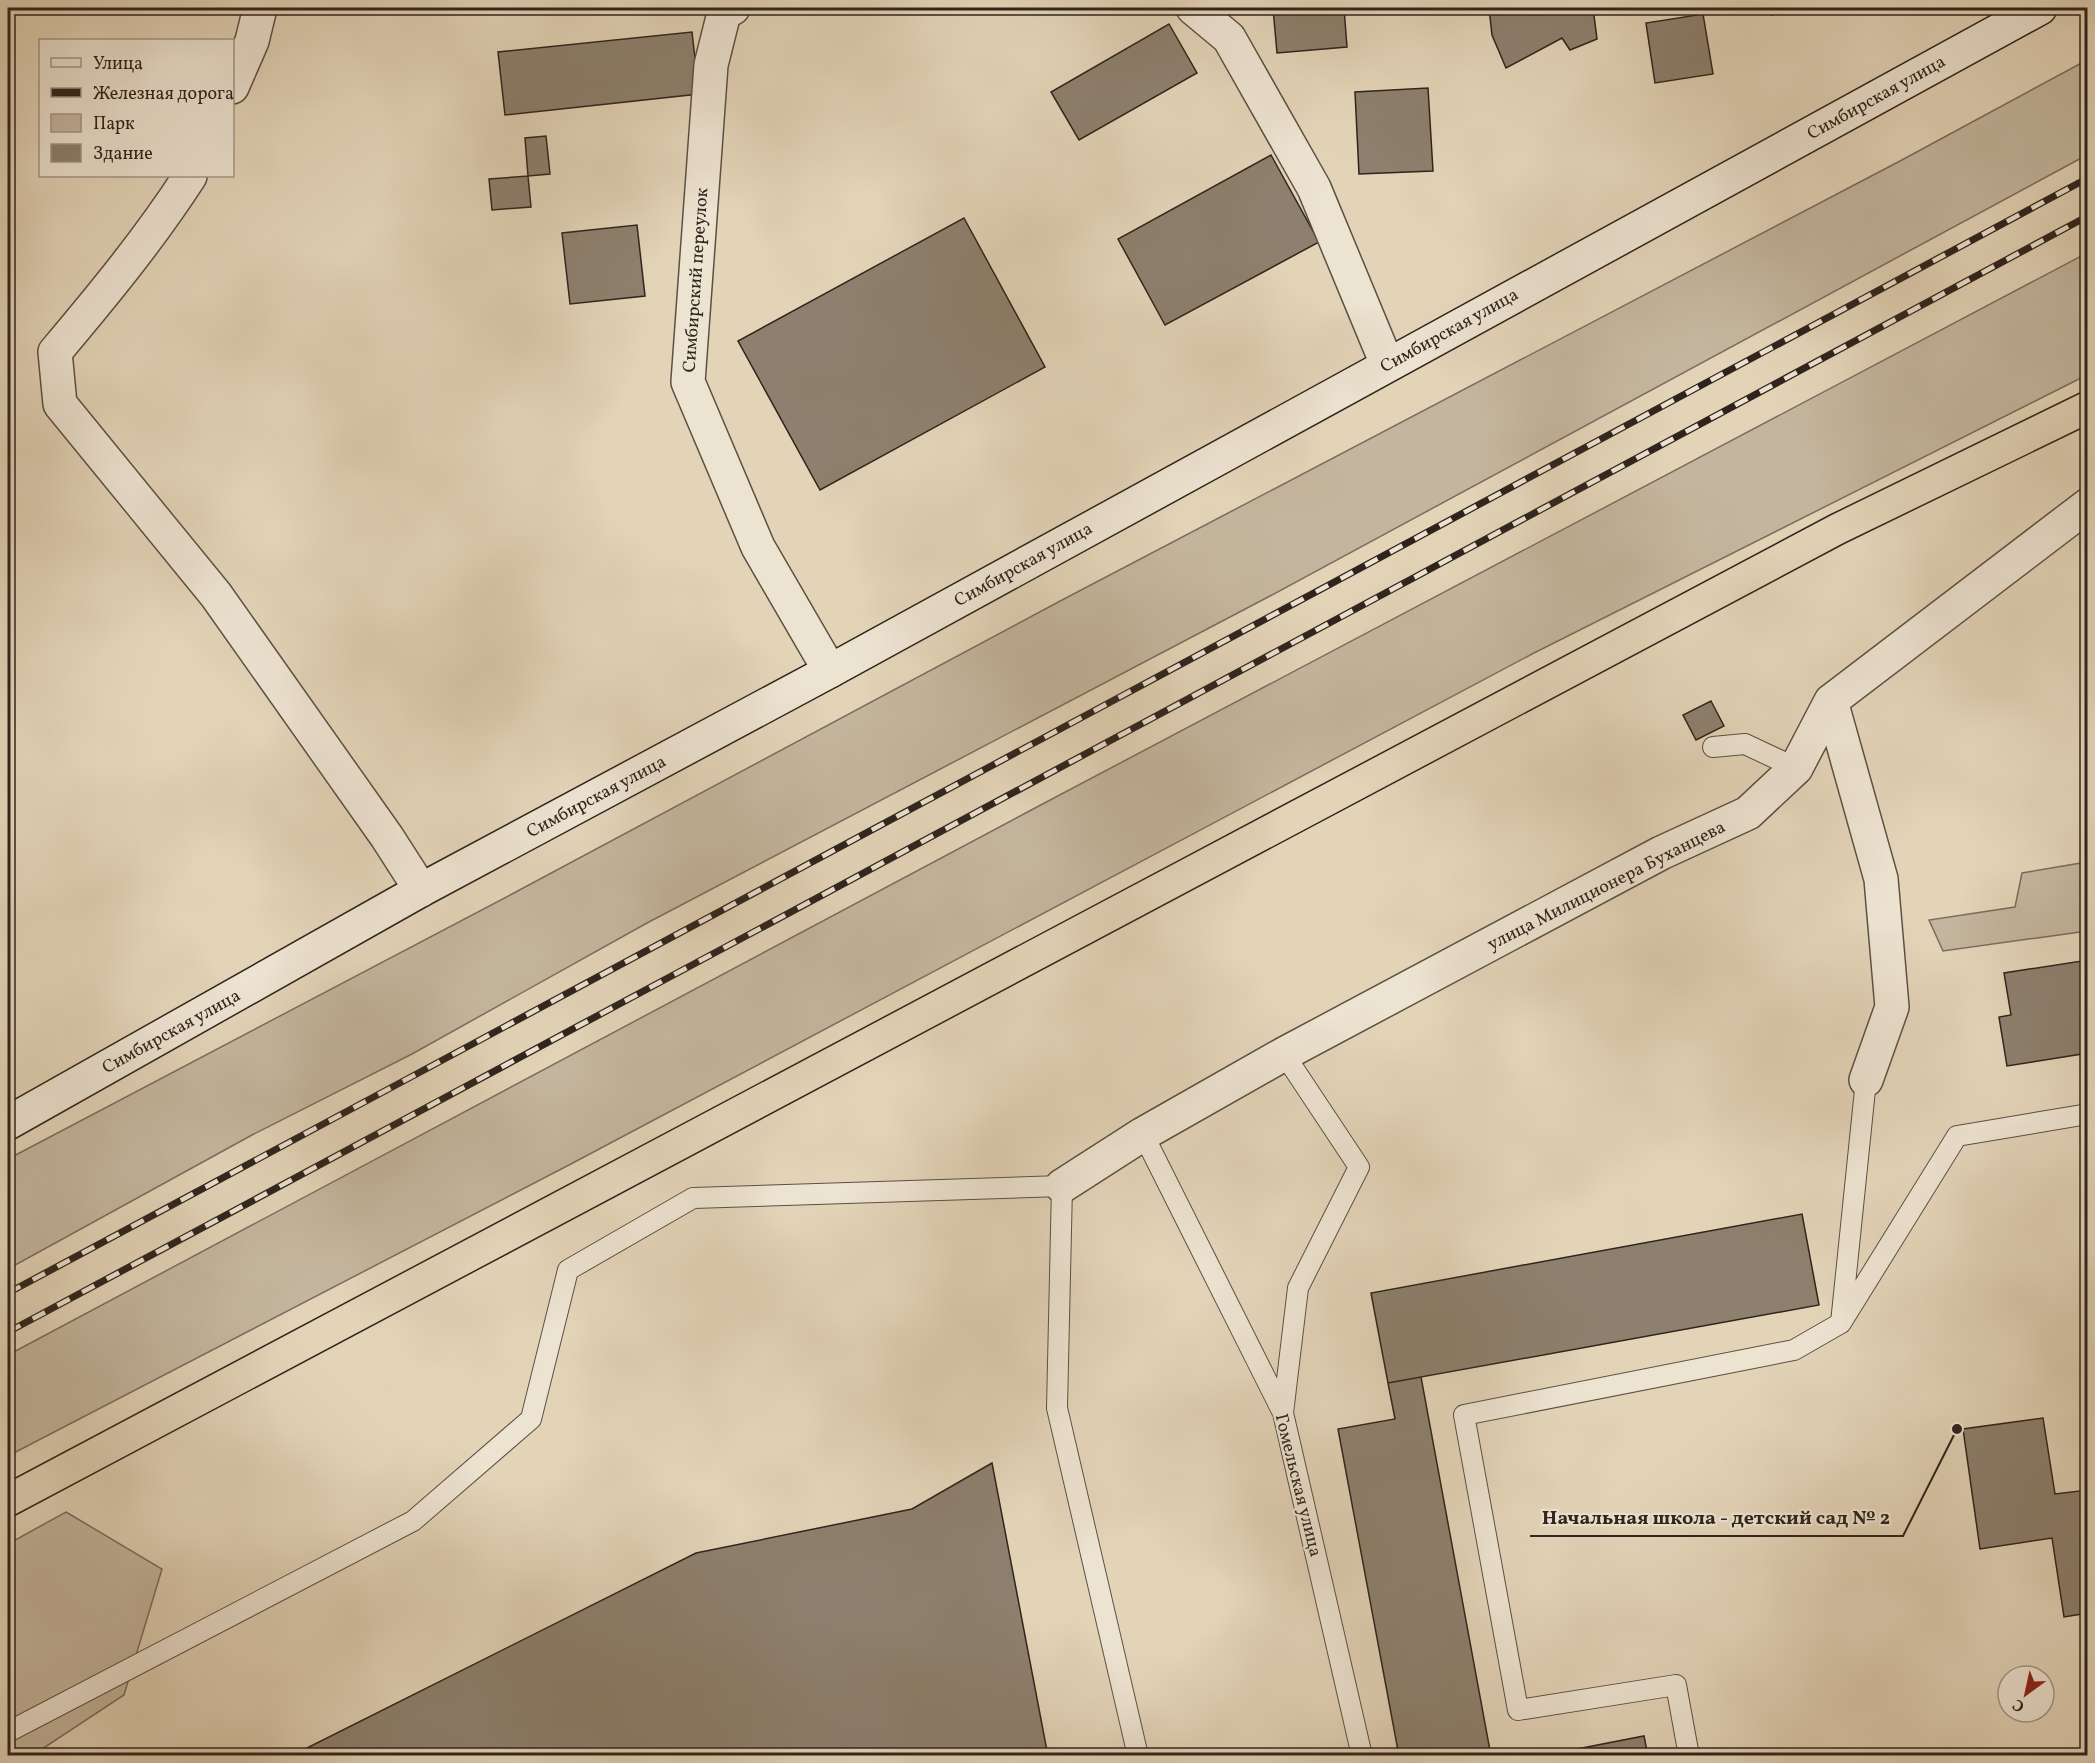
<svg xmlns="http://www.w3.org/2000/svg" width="2095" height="1763" viewBox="0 0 2095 1763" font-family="Vollkorn,serif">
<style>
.green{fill:#c4b69e;stroke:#7a6d5e;stroke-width:1.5}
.building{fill:#8d806e;stroke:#2f241d;stroke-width:1.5}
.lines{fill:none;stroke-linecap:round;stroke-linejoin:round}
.service-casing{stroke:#5c5044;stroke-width:22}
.minor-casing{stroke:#5c5044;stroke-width:36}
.secondary-casing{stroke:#2f241d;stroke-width:36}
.service{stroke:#ede3d1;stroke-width:20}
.minor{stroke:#ede3d1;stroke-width:33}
.secondary{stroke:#ede3d1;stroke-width:33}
.tram{stroke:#2f241d;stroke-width:1.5}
.rail-casing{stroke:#2f241d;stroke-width:7}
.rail{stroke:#ede3d1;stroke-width:4.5;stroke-dasharray:14;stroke-linecap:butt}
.labels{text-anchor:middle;stroke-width:4.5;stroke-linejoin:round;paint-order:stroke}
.street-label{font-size:18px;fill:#2f241d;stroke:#ede3d1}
.leader{fill:none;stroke:#2f241d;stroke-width:2}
.callout-dot{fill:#2f241d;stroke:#ede3d1;stroke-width:2}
.callout-label{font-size:20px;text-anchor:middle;font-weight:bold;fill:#2f241d;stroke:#ede3d1;stroke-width:4.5;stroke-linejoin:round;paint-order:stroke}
</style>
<rect width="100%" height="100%" fill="#e3d4b8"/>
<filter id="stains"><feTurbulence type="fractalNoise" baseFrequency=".00333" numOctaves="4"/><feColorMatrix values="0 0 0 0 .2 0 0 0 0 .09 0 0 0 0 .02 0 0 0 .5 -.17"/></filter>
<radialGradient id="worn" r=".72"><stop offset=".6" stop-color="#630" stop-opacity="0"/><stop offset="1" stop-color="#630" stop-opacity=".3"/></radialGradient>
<path class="green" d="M2087,60V155L1270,596L647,923L412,1054L252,1135L8,1269V1159L512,894L1064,599L1900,161Z
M2087,253V375L1534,653L569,1165L8,1456V1355L1035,808Z
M2087,862V931L1943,951L1929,920L2015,907L2022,873Z
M66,1512L162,1569L124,1695L33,1755L8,1756V1544Z"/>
<path class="building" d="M1273,8H1344L1347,47L1277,53Z
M1489,8H1593L1597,39L1570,50L1562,38L1506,68L1492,35Z
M1769,8H1803L1771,15Z
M1703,14L1713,74L1655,83L1646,23Z
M1169,24L1197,73L1079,140L1051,92Z
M692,32L699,94L505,115L498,52Z
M1428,88L1433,171L1359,174L1355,92Z
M546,136L550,174L528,176L525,138Z
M1271,155L1319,242L1165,325L1118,239Z
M528,176L531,207L492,210L489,179Z
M964,218L1045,367L820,490L738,341Z
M637,225L645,296L570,304L562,233Z
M1711,701L1724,726L1696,740L1683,715Z
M2088,960V1053L2007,1066L1999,1017L2011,1015L2004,973Z
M1802,1214L1819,1305L1388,1383L1371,1293Z
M1421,1377L1491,1756H1399L1338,1429L1395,1419L1388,1383Z
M2043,1418L2055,1494L2088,1490V1613L2064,1617L2052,1538L1980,1549L1963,1429Z
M992,1463L1048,1756H291L696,1553L912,1509Z
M1644,1736L1648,1756H1541Z"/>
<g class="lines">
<defs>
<path id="service" d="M1713,747L1745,744L1796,768
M1866,1080L1841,1323L1957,1136L2088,1114
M1143,1134L1283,1413L1362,1756
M1283,1413L1298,1288L1359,1167L1284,1054
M8,1732L413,1521L531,1419L568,1270L693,1198L1062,1186L1057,1408L1138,1756
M1689,1756L1676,1685L1518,1710L1464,1415L1794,1350L1841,1323"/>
<path id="minor" d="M733,8L724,13L711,65L688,382L758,547L830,671
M1193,8L1229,38L1314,188L1387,364
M232,87L252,41L260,8
M190,176C150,238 103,295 55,352L60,404L216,595L387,837L421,890
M1831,701L1881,879L1892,1007L1866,1080
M1062,1186L1143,1134L1284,1054L1661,853L1748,813L1796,768L1831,701L2088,505"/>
<path id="secondary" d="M8,1123L421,890L830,671L2040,8"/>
</defs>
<use href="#service" class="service-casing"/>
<use href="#minor" class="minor-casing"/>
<use href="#secondary" class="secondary-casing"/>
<use href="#service" class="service"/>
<use href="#minor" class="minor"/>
<use href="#secondary" class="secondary"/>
<path class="tram" d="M8,1482L1830,515L2088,389
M8,1519L1845,543L2088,425"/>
<defs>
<path id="rail" d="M8,1293L2088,178
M8,1332L2088,216"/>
</defs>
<use href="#rail" class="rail-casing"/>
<use href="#rail" class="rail"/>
</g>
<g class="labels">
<g class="street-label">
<text transform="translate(1876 97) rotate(-29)" y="6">Симбирская улица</text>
<text transform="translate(695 280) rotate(-86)" y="6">Симбирский переулок</text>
<text transform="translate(1449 330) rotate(-29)" y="6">Симбирская улица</text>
<text transform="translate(1023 564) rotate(-29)" y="6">Симбирская улица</text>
<text transform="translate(596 796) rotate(-28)" y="6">Симбирская улица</text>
<text transform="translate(1606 885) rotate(-27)" y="6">улица Милиционера Буханцева</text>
<text transform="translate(171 1031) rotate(-29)" y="6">Симбирская улица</text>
<text transform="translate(1299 1485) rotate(76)" y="6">Гомельская улица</text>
</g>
</g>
<path class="leader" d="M1957 1429L1903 1536H1530"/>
<circle class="callout-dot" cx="1957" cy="1429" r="6"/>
<g class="callout-label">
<text x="1716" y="1524">Начальная школа - детский сад № 2</text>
</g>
<rect width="2095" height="1763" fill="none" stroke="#e3d4b8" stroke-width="30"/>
<rect x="9" y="9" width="2077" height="1745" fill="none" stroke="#2f241d" stroke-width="3"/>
<rect x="15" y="15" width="2065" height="1733" fill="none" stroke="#2f241d" stroke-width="1.5"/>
<rect x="39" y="39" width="195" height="138" fill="#ede3d1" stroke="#a19789" stroke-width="1.5"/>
<rect x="51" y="58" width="30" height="9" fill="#ede3d1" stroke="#a19789" stroke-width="1.5"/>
<text x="93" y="69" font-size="18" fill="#2f241d">Улица</text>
<rect x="51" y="88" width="30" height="9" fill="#2f241d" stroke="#a19789" stroke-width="1.5"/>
<text x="93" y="99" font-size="18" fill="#2f241d">Железная дорога</text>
<rect x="51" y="114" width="30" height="18" fill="#c4b69e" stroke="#a19789" stroke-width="1.5"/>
<text x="93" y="129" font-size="18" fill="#2f241d">Парк</text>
<rect x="51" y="144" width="30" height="18" fill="#8d806e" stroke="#a19789" stroke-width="1.5"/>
<text x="93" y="159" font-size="18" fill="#2f241d">Здание</text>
<g transform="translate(2026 1694) rotate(213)"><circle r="28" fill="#ede3d1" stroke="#a19789" stroke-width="1.5"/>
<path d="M0-4.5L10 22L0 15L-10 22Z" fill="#8f2418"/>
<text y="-9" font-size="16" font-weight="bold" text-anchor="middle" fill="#2f241d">С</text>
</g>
<rect width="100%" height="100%" filter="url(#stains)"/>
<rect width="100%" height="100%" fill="url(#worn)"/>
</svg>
